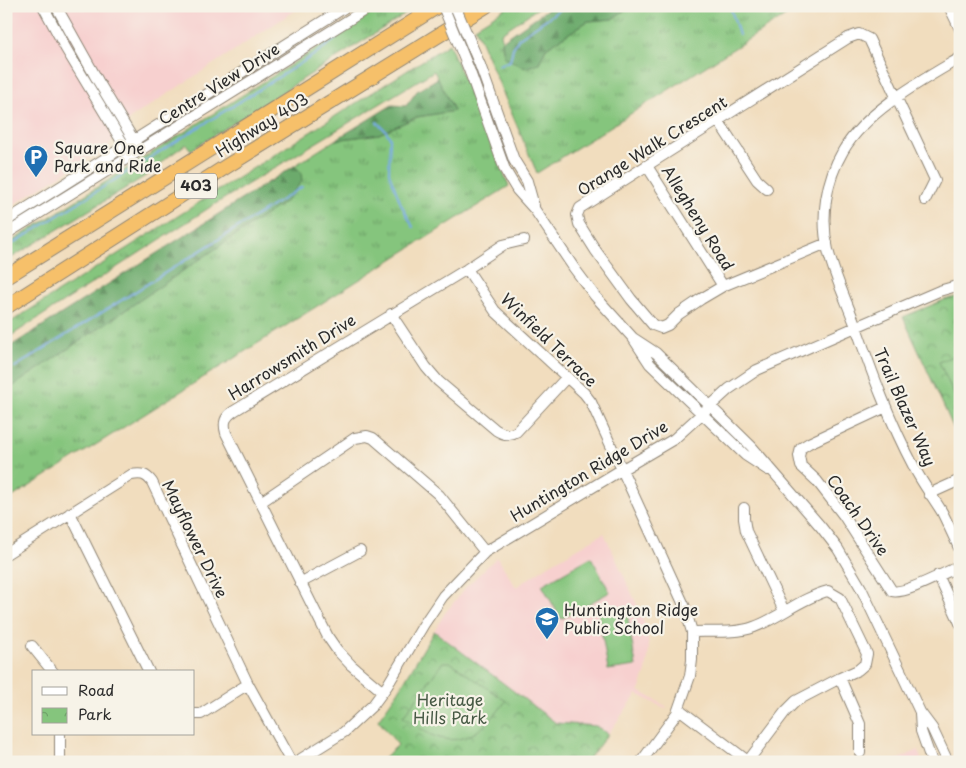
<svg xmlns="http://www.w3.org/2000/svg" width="966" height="768" viewBox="0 0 966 768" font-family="'Playpen Sans',sans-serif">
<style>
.built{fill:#f7d0cf}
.grass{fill:url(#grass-tufts);stroke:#587854}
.forest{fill:url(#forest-firs);stroke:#4c6a4c}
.park{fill:url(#park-crowns);stroke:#587854}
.pitch{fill:#85c57d;stroke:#587854}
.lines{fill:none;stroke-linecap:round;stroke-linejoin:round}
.stream{stroke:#77aae3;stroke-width:2}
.minor-casing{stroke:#8e8474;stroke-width:12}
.highway-casing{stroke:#8e8474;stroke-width:16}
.minor{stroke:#fff;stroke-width:10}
.highway{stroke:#f6c06b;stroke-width:14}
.minor-bridge-casing{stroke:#8e8474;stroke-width:12;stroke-linecap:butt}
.minor-bridge{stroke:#fff;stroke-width:10}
.labels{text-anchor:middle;stroke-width:4.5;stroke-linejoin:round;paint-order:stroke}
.shield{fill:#f7f3e8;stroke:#686764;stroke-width:1}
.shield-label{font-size:15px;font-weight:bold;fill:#2b2b2b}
.street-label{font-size:16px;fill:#2b2b2b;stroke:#f7f3e8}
.poi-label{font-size:16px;fill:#2b2b2b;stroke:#f7f3e8;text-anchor:start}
.park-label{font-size:16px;fill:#465944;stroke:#f7f3e8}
</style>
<defs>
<pattern id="grass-tufts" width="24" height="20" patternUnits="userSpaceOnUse" patternTransform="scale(1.25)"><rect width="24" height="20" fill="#85c57d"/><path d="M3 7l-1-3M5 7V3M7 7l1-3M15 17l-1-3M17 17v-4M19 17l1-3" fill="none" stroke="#6da067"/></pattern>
<pattern id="forest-firs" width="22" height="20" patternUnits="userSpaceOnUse" patternTransform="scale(1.25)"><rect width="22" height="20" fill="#6caa6c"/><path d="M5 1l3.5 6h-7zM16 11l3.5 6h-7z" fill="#598b59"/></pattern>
<pattern id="park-crowns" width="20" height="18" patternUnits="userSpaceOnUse" patternTransform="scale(1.25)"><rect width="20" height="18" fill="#85c57d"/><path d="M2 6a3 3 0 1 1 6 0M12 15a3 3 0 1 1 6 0" fill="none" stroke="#6da067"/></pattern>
</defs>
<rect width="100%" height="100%" fill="#f7f3e8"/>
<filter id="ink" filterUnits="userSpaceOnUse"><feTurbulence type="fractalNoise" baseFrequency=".02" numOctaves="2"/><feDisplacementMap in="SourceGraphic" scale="10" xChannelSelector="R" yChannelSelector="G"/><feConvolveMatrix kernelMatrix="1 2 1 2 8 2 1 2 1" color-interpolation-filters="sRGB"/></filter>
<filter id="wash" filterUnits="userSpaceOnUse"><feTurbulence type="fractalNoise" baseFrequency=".0096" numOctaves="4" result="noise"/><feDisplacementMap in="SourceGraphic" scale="20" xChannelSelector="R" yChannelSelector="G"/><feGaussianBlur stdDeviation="1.12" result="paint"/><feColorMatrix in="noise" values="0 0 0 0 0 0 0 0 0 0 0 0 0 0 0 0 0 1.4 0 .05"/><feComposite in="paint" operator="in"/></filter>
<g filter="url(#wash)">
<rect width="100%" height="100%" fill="#f1ddbe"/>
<path class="built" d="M6,6H302L131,118L108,146L6,209Z
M604,533L635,600L647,630L649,650L646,671L639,691L667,707L666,709L637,694L608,734L596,726L556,723L434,631L445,613L467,586L497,557L516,587L549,565Z
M918,750L922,762H893Z"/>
<path class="grass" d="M383,6H418L191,150L186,144L168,157L152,172L6,261V245Z
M509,6H541L501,33L504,57L539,63L546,48L588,21L613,19L630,6H801L537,173L475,27Z
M449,44L509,186L6,501V391L301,172L294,166L335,140L379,134L417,117L454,111L434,71L212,206L6,339V325Z"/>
<path class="forest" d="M552,6H630L613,19L588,21L546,48L539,63L525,68L504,57L502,41Z
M438,78L454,111L417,117L379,134L335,140L392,105L406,106L417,91Z
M294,166L301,172L302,181L286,201L6,391V349Z"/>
<path class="park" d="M960,296V427L954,429L903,317L944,300Z
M434,631L556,723L596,726L608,734L586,762H380L398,745L378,720L398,692Z"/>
<path class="pitch" d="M960,353V407L939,362Z
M591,557L610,592L561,619L542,585Z
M626,607L636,666L608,670L598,611Z
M443,662H450L506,701C490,722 470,746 440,738C427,735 415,724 403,717Z"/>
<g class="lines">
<path class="stream" d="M730,6L739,35
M499,65L510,61L513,48L519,38L565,6
M377,122L386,131L390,138L389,173L401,204L413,227
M6,248L314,55L336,39
M15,367L302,187"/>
</g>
</g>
<g filter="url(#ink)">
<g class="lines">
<defs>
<path id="minor" d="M43,6L66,49L127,150
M56,6L98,81L136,144
M949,6L960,29
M960,58C921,81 866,111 843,151C826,180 820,217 828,250C834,275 846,300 855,324C872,373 890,422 914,467C922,483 933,497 942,512C948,524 954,537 960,550
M480,65L514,160L527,181L534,206
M470,72L505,170L517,190L535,210L574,268L595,296L633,338L650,364L745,455L768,470
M719,122L757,180L767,189
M647,166L723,286
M6,221L347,6
M6,234L371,6
M827,243L723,286L701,299L679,314L668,325L661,328L653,325L631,299L596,251L579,224L577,215L580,208L848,38L859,34L869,39L935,180L925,200
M467,269L495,311L584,393L591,402L684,605L692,632V660L690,676L677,713L641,762
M391,314L426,367L438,381L496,430C502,434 509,436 516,432L567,377
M633,338L656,353L751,446L821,527L838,549L861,588L920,712L932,728L948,762
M886,407L809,443L801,448L799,456L801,466L817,481L844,516L892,591C905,595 945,572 960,566
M929,494L960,480
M261,502L355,438L367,436L373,438L439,495L485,552
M744,508V519L746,531L784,611
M70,513L149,672
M6,554L131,475C141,473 146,474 152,482L248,684L291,762
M938,575L960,623
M300,583L360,551
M692,632C711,631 735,634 754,627C779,618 801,598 828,591L840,598L867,654L865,664L858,670L840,678L796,701L785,712L748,761
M32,646L53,672
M840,678L860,724V753
M383,692L351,665L337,650L328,637L226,433C223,422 225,417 234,411L467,269L503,245L524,240
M679,709L749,762
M920,713L921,731L932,762
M194,714H201L248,684
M60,762V734
M296,762L344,732L373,705L387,686L424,624L443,596L485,552L616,473L674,439L729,389L757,370L904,306L939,291L960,285"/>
<path id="highway" d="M6,277L438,6
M6,307L227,166L486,6"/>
</defs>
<use href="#minor" class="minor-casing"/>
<use href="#highway" class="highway-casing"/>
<use href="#minor" class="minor"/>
<use href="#highway" class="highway"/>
<defs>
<path id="minor-bridge" d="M443,6L470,72
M455,6L480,65"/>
</defs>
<use href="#minor-bridge" class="minor-bridge-casing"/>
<use href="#minor-bridge" class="minor-bridge"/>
</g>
</g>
<defs>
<symbol id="parking-pin" viewBox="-11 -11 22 30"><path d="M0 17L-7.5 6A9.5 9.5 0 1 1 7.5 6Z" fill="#1f6fb2" stroke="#f7f3e8"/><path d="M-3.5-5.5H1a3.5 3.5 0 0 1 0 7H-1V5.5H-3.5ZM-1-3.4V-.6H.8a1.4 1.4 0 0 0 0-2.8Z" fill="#fff"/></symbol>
<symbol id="school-pin" viewBox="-11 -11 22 30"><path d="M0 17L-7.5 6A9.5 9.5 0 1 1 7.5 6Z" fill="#1f6fb2" stroke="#f7f3e8"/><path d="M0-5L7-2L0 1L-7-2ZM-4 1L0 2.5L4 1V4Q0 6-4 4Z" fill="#fff"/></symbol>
</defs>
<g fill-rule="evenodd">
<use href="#parking-pin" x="22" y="143" width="28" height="38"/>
<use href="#school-pin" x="533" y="605" width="28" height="38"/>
</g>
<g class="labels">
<rect class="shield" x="175" y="173.5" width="42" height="25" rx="4"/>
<g class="shield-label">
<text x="196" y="191">403</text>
</g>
<g class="street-label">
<text transform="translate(219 84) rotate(-32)" y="6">Centre View Drive</text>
<text transform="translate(262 125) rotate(-32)" y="6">Highway 403</text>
<text transform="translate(652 146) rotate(-32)" y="6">Orange Walk Crescent</text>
<text transform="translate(698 218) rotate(58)" y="6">Allegheny Road</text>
<text transform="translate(549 340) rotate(44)" y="6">Winfield Terrace</text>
<text transform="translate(292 357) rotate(-32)" y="6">Harrowsmith Drive</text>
<text transform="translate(905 407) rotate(66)" y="6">Trail Blazer Way</text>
<text transform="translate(589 471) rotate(-31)" y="6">Huntington Ridge Drive</text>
<text transform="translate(858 515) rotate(55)" y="6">Coach Drive</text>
<text transform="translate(195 539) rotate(64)" y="6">Mayflower Drive</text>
</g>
<g class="poi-label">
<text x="54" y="154">Square One<tspan x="54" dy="18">Park and Ride</tspan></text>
<text x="564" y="616">Huntington Ridge<tspan x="564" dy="18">Public School</tspan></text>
</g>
<g class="park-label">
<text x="450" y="706">Heritage<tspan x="450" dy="18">Hills Park</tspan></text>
</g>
</g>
<rect width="966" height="768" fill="none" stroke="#f7f3e8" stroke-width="25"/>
<rect x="32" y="670" width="162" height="65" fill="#f7f3e8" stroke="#a5a39c"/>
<rect x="42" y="687" width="25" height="8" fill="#ffffff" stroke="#a5a39c"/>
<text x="78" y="696" font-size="15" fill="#2b2b2b">Road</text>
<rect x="42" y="708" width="25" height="15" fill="url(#park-crowns)" stroke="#a5a39c"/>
<text x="78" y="720" font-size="15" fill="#2b2b2b">Park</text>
</svg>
